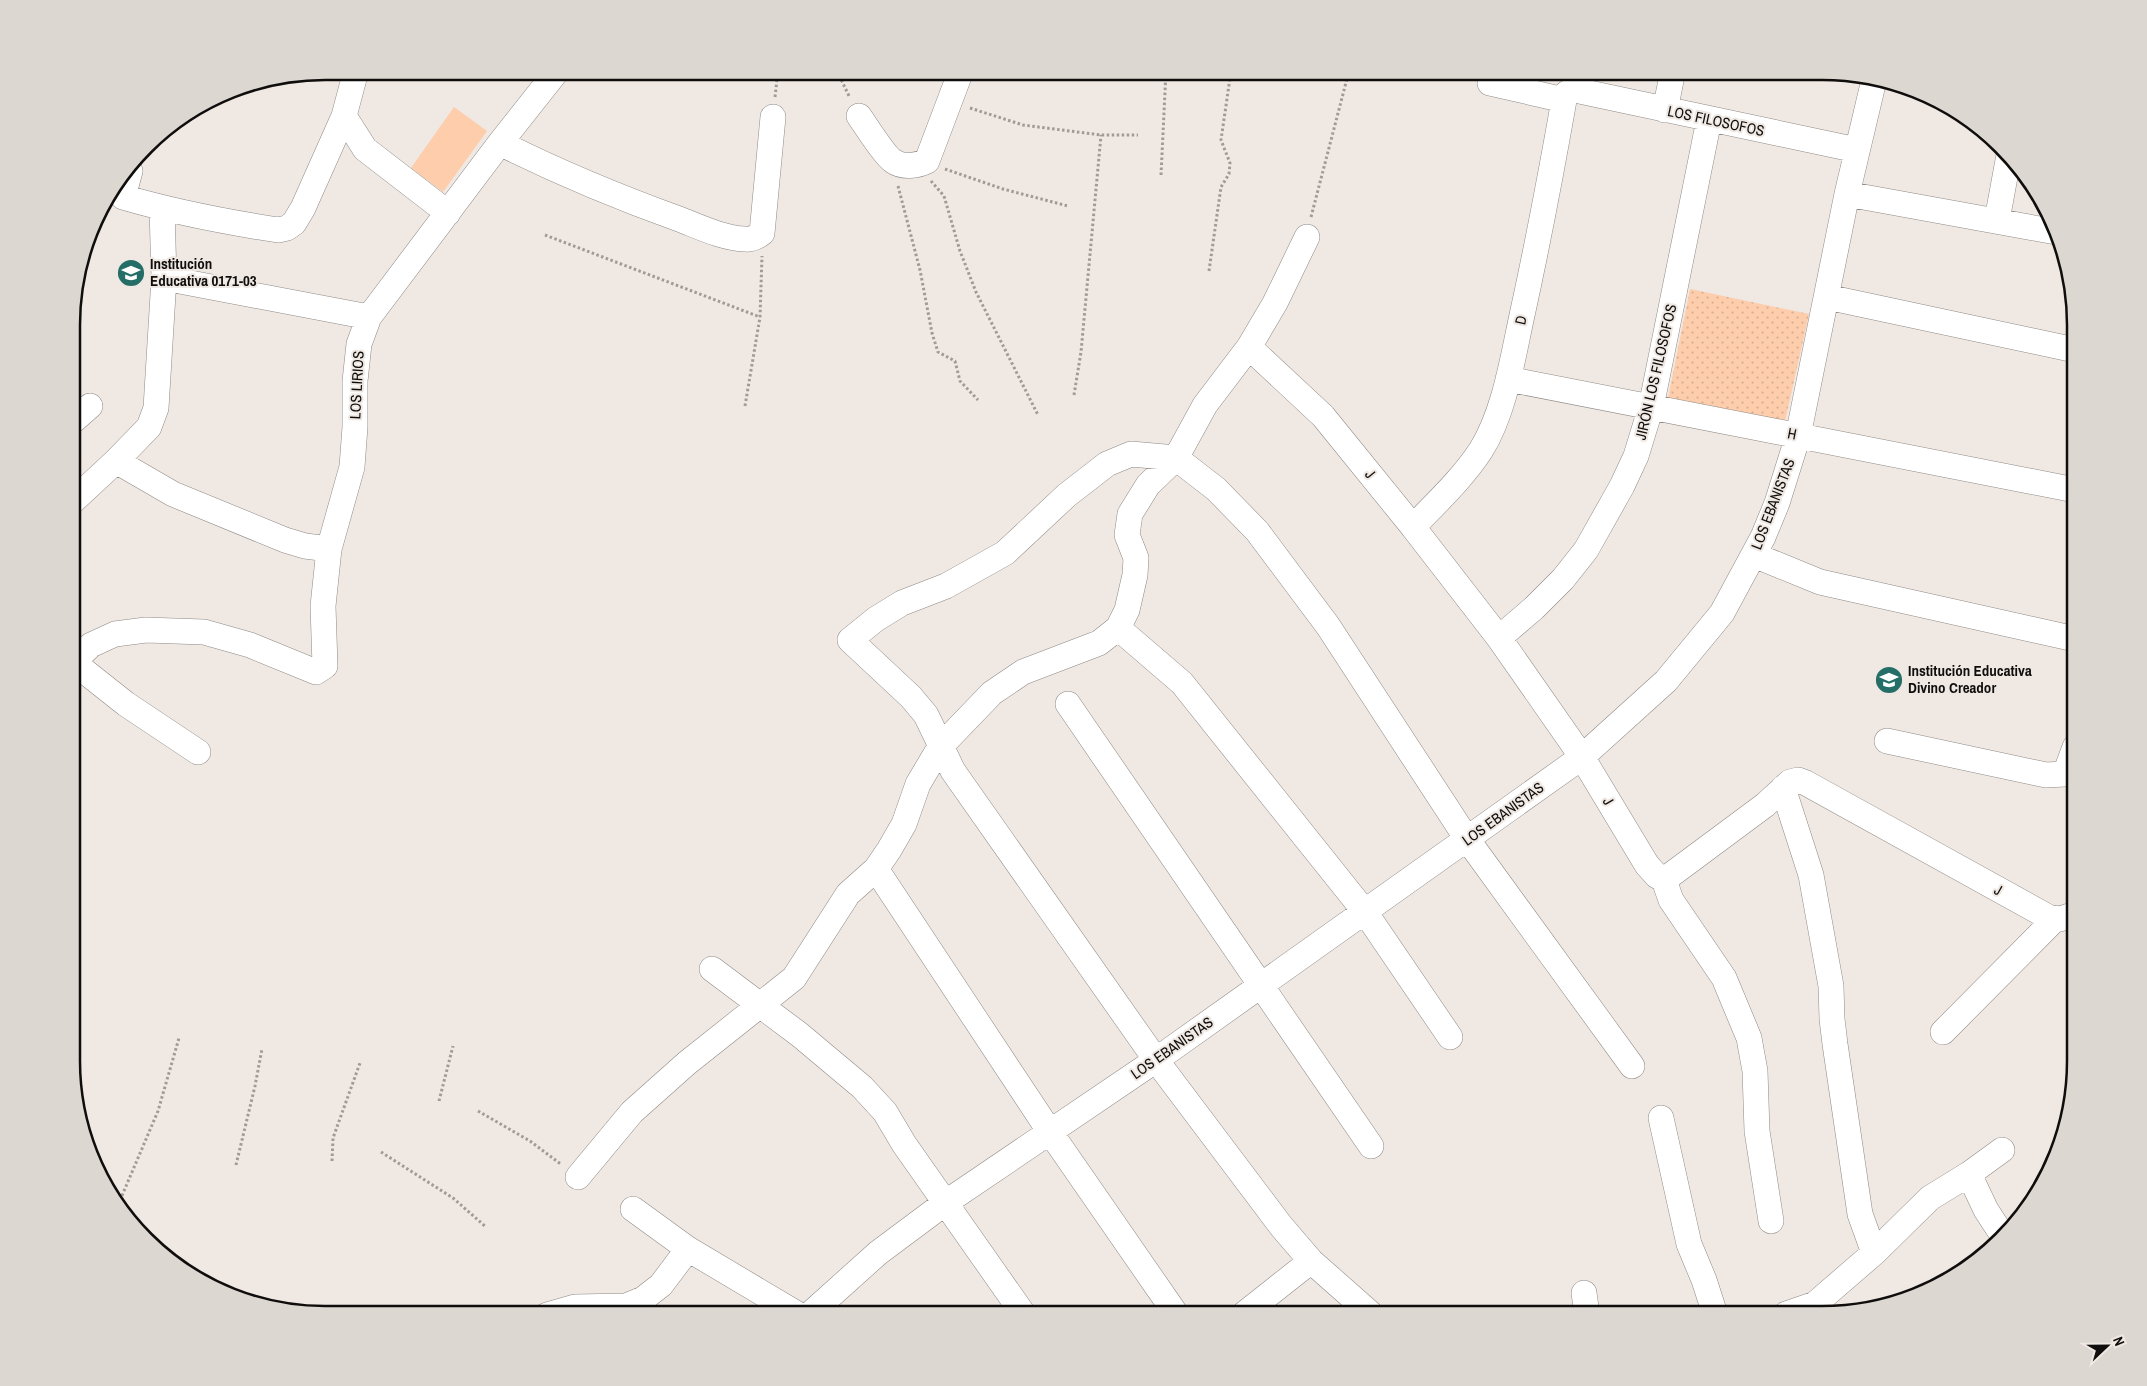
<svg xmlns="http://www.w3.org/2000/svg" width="2147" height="1386" viewBox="0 0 2147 1386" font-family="'Archivo Narrow',sans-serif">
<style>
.park{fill:url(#park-dots)}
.garden{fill:#fdcdac}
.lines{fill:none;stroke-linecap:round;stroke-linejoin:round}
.minor-casing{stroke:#908a86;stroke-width:26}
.path{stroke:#a09b97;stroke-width:3;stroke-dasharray:2.5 2.5;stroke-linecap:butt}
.minor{stroke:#fff;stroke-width:25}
.labels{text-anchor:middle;stroke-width:4;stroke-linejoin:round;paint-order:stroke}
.street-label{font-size:15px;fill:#100e0c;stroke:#efe8e3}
.poi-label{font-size:15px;font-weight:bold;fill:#100e0c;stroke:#efe8e3;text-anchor:start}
.rim{fill:none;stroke:#100e0c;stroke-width:2.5}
</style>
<defs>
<pattern id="park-dots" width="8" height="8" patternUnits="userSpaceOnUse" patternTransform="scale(1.25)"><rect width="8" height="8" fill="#fdcdac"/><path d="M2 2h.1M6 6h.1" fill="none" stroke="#d8af93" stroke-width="1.8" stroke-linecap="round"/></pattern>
</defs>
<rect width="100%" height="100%" fill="#efe8e3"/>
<path class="park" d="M1690,289L1809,314L1783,430L1666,408Z"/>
<path class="garden" d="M454,107L487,131L443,192L411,168Z"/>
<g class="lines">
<defs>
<path id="minor" d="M1490,83L1564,100
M1665,110L1673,71
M344,116L365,149L448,213
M859,116C866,126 885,156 893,161C903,168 917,166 927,161L961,71
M500,143C558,172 618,197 679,219C700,227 722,238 745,239C752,240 757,237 762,233L773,117
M130,171L123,197C174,212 226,222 278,230L287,228L294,223L303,208L344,116L356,71
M1847,194L2056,232
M1997,220L2009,155
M164,278L369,317
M1827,297L2075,350
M1249,347L1323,416L1413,527L1499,638L1582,757L1647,865L1657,876L1664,880
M1508,379L2075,490
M73,421L90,406
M116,461L173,494L285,540L305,546L329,549
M73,501L116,461L149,427L156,408L164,278L162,209
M1413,527C1437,502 1462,479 1481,450C1504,413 1512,362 1521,320C1537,247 1551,174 1564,100L1567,93L1575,90L1857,150
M1754,555L1820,582L2075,639
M1118,628L1182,683L1365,912L1450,1037
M1499,638L1534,608L1563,579L1586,550L1622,486L1636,456L1651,407L1709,120
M73,662L91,645L115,634L146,630L204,632L250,645L316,672L325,666L323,606L329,549L352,467L355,427V381L359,344L369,317L500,143L557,71
M73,662L126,704L198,752
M1068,704L1371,1146
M1887,741L2046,775L2065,774L2075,747
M1783,788L1811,875L1831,986L1832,1019L1835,1044L1860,1214L1874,1253
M876,869L1050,1132L1176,1314
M1664,880L1765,805L1790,782L1798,780L1806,783L2050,918L2060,919L2075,914
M1664,880L1671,900L1724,978L1749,1038L1755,1071L1757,1131L1771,1221
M712,969L800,1035L862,1087L885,1112L904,1144L1024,1315
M1943,1032L2055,919
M1661,1118L1689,1244L1704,1280L1715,1314
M1969,1174L1986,1210L2003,1236
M578,1177L632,1112L687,1063L794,978L848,894L876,869L889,850L904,824L918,784L940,747L992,693L1023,672L1099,643L1118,628L1127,610L1135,575L1136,558L1127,535L1130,514L1148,485L1176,458L1205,405L1249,347L1275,303L1307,237
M633,1209L688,1249L799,1315
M1584,1293L1587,1314
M1244,1314L1311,1261
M1371,1314L1311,1261L1281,1226L1156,1060L953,771L926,715L911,697L850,640L876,619L902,603L946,586L1005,553L1067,495L1107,464L1131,454L1176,458L1216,489L1257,531L1328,626L1467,839L1632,1066
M1786,1314L1815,1304L1874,1253L1930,1198L1969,1174L2002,1150
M547,1315L575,1307L626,1306L643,1299L661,1285L688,1249
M809,1315L878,1253L945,1203L1156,1060L1582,757L1666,681L1722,613L1763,537L1777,503L1798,436L1847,194L1874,80"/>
</defs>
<use href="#minor" class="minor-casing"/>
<path class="path" d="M837,71L850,98
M775,97L778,71
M970,108L1023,125L1101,135H1138
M945,169L1003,189L1068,206
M1161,175L1166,71
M931,181L944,196L960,251L976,292L1038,415
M898,186L920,270L932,333L938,352L955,361L960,381L978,400
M1311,217L1349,71
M545,235L760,317
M1209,271L1221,187L1229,174L1230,163L1221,140L1231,71
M1074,395L1081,352L1101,135
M745,406L760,317L762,256
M439,1101L453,1046
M478,1111L530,1141L562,1165
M381,1152L453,1198L486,1227
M332,1161L333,1138L360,1063
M236,1165L255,1086L262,1049
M118,1205L158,1111L179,1038"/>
<use href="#minor" class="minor"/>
</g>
<defs>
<symbol id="school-disc" viewBox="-11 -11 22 22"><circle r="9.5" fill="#256e67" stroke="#efe8e3"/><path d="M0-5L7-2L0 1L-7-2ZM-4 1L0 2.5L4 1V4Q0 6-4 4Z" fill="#fff"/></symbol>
</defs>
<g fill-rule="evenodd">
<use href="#school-disc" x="115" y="257" width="32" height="32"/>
<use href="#school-disc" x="1873" y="664" width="32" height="32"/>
</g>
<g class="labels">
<g class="street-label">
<text transform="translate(1716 121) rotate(12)" y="5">LOS FILOSOFOS</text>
<text transform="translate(1521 320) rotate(-78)" y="5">D</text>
<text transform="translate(1656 372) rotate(-77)" y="5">JIRÓN LOS FILOSOFOS</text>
<text transform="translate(357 385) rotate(-87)" y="5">LOS LIRIOS</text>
<text transform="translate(1792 434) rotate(11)" y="5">H</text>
<text transform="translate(1370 474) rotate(51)" y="5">J</text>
<text transform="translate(1773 504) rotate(-69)" y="5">LOS EBANISTAS</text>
<text transform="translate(1608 801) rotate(59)" y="5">J</text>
<text transform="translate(1503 814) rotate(-36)" y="5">LOS EBANISTAS</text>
<text transform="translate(1998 890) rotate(29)" y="5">J</text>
<text transform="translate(1172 1048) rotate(-35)" y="5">LOS EBANISTAS</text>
</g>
<g class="poi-label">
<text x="150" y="269">Institución<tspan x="150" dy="17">Educativa 0171-03</tspan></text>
<text x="1908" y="676">Institución Educativa<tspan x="1908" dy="17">Divino Creador</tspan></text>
</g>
</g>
<path d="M0 0H2147V1386H0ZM325 80H1822A245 245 0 0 1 2067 325V1061A245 245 0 0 1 1822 1306H325A245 245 0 0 1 80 1061V325A245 245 0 0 1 325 80Z" fill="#ddd7d2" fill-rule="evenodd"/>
<path class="rim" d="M325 80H1822A245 245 0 0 1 2067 325V1061A245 245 0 0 1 1822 1306H325A245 245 0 0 1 80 1061V325A245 245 0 0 1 325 80Z"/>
<g transform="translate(2107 1346) rotate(68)" stroke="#efe8e3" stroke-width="4" paint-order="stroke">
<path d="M0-4L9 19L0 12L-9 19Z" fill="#100e0c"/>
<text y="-8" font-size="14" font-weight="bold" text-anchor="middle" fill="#100e0c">N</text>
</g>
</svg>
